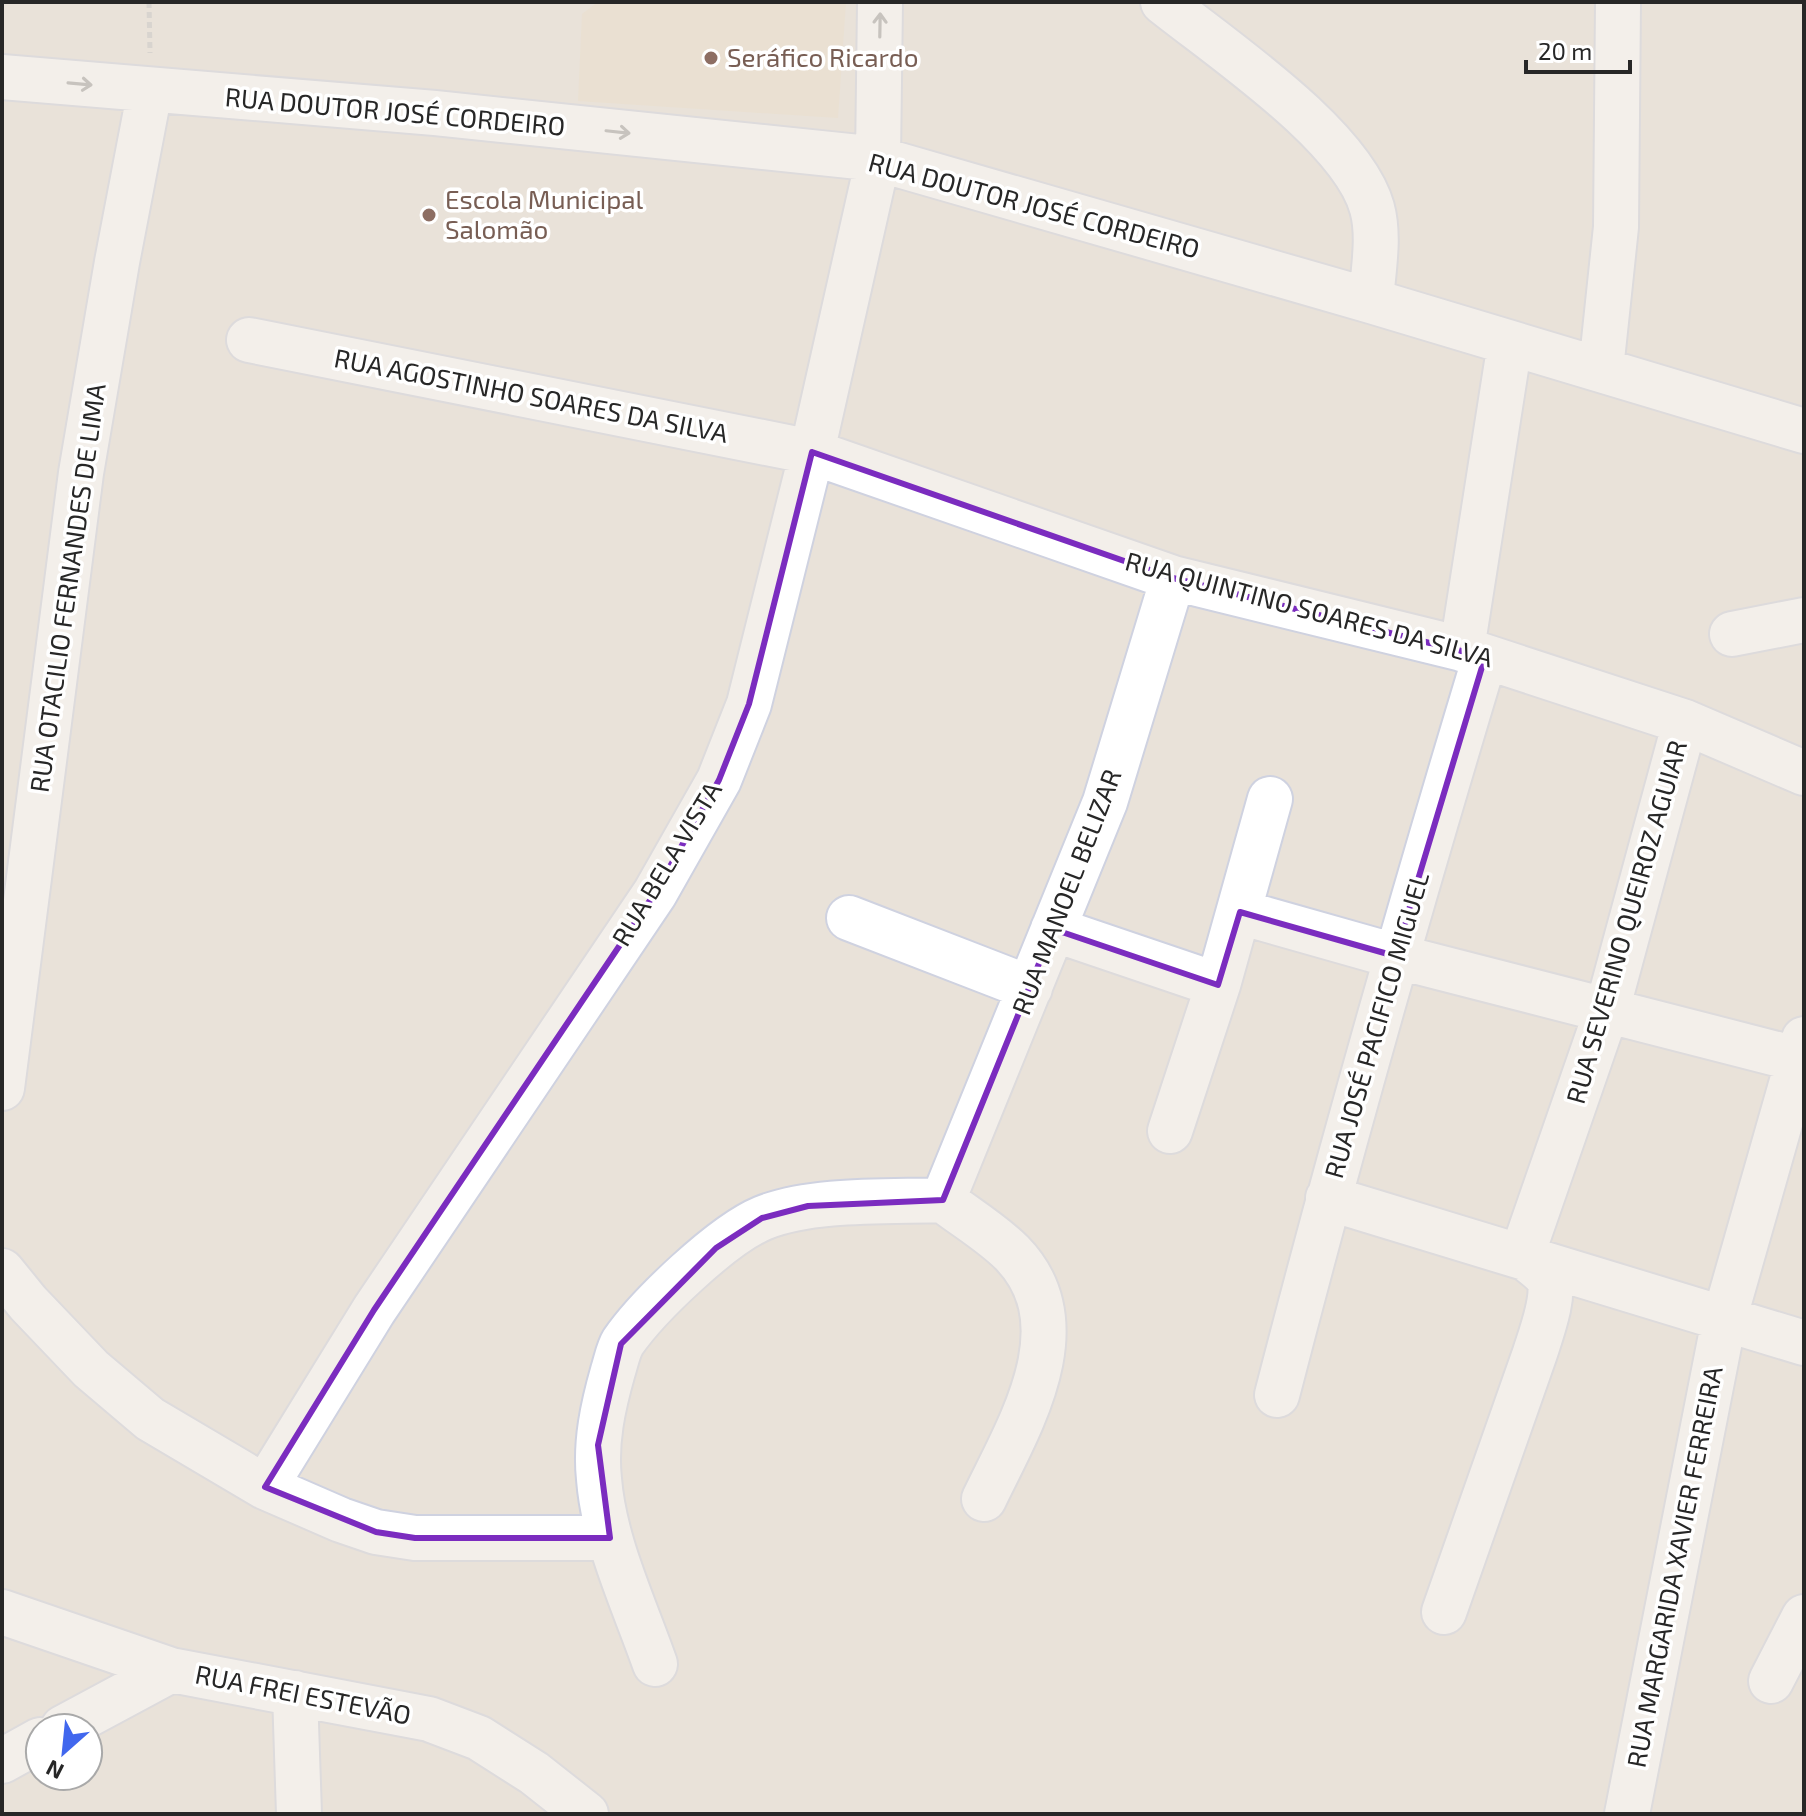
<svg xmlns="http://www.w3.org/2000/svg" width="1806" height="1816" viewBox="0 0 1806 1816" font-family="'Exo 2',sans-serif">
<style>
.education{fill:#eadec9}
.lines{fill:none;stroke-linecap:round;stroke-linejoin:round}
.minor-casing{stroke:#cfd2e0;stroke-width:48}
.path{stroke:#c3c3c3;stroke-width:5;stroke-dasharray:6 4;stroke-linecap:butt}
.minor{stroke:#fff;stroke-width:44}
.oneway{stroke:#9e9e9e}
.marked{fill:none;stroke:#7b2cbf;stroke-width:6;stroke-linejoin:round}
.education-dot{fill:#8d6e63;stroke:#fff;stroke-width:3}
.labels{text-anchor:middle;stroke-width:7;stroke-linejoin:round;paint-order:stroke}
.education-label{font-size:26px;fill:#785e54;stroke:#fff;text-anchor:start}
.street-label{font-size:26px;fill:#272727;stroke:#fff}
</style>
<rect width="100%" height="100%" fill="#e9e2d9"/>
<path class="education" d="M598,2H846L838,118L578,101L582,14Z"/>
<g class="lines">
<defs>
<path id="minor" d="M1163,2C1222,49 1352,136 1372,208C1380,237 1373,271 1371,301
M2,77L435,113L878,159L1371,301L1804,431
M249,340L812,452L1173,578L1462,649L1685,722L1804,773
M1601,369L1616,227L1618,2
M1732,634L1804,620
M1462,649L1510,343
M1240,912L1395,956L1804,1061
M849,918L1030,988
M1053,929L1218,985
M2,1088L81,473L117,262L150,90
M1170,1131L1218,985L1270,799
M1328,1198L1804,1343
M943,1200L1105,802L1173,578
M2,1271L28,1303L91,1369L150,1419L265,1487L341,1520L376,1532L415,1538H610
M1277,1395C1341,1147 1411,902 1485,657
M265,1487L374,1310L655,893L719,780L749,704L812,452L878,159L880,2
M2,1612L171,1670L429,1719L479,1738L534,1773L586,1814
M1444,1612L1535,1353C1540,1337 1558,1289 1547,1277C1541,1269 1530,1262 1522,1255L1607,1010L1685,722
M655,1664C634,1604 604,1542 599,1479C595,1442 603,1406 613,1371C616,1362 618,1350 623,1342C648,1306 722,1235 763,1218C812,1198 890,1202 943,1200C965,1217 992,1233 1012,1253C1082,1325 1019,1426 984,1499
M1771,1681L1804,1617
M295,1693L299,1814
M63,1728L171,1670
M2,1761L40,1740
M1627,1814L1724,1320L1804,1039"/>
</defs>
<use href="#minor" class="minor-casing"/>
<path class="path" d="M149,2L150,53"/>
<use href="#minor" class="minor"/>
</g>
<defs><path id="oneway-shaft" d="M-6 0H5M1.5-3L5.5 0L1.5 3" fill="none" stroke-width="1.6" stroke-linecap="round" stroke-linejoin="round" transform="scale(2)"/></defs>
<g class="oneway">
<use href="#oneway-shaft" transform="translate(880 25) rotate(-89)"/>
<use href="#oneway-shaft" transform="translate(80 84) rotate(5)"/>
<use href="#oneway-shaft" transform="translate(618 132) rotate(6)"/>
</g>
<path d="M0 0H1806V1816H0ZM812,452L1173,578L1485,657L1395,956L1240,912L1218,985L1053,929L943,1200L808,1206L762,1218L716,1248L621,1344L598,1445L610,1538H415L376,1532L265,1487L374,1310L655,893L719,780L749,704Z" fill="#e9e2d9" fill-opacity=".55" fill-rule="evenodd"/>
<path class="marked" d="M812,452L1173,578L1485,657L1395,956L1240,912L1218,985L1053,929L943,1200L808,1206L762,1218L716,1248L621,1344L598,1445L610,1538H415L376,1532L265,1487L374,1310L655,893L719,780L749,704Z"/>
<g class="education-dot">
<circle cx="711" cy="58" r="8"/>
<circle cx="429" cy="215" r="8"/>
</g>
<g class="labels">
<g class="education-label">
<text x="727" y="67">Seráfico Ricardo</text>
<text x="445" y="209">Escola Municipal<tspan x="445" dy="30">Salomão</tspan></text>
</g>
<g class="street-label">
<text transform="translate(395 112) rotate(5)" y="9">RUA DOUTOR JOSÉ CORDEIRO</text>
<text transform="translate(1034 206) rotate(15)" y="9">RUA DOUTOR JOSÉ CORDEIRO</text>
<text transform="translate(531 396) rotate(11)" y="9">RUA AGOSTINHO SOARES DA SILVA</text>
<text transform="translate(68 588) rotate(-82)" y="9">RUA OTACILIO FERNANDES DE LIMA</text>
<text transform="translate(1309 610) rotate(15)" y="9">RUA QUINTINO SOARES DA SILVA</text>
<text transform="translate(667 864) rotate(-59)" y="9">RUA BELA VISTA</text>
<text transform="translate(1067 892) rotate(-69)" y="9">RUA MANOEL BELIZAR</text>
<text transform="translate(1627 922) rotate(-74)" y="9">RUA SEVERINO QUEIROZ AGUIAR</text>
<text transform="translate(1377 1025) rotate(-74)" y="9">RUA JOSÉ PACIFICO MIGUEL</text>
<text transform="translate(1675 1567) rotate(-79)" y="9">RUA MARGARIDA XAVIER FERREIRA</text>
<text transform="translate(303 1695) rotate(11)" y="9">RUA FREI ESTEVÃO</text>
</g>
</g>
<rect width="1806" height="1816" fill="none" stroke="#272727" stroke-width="8"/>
<g transform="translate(64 1752) rotate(207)"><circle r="38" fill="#ffffff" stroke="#a9a9a9" stroke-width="2"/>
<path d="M0-6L14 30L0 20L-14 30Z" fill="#4167ee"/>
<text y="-12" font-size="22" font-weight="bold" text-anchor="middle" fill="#272727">N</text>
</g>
<path d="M1526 60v12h104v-12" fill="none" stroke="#272727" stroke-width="4"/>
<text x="1538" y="60" font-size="24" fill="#272727" stroke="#ffffff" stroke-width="6" paint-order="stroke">20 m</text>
</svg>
